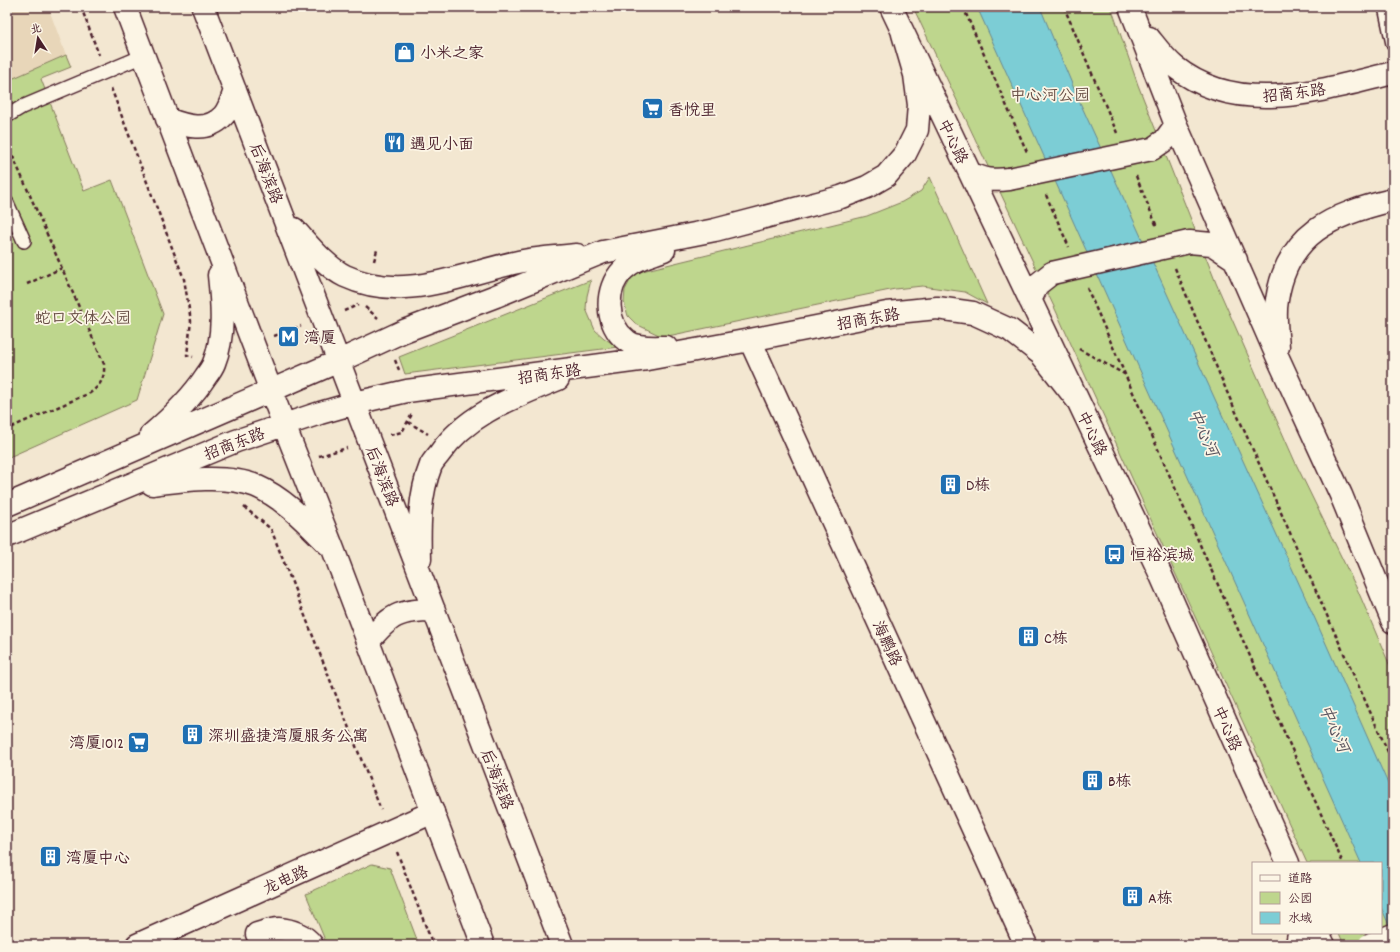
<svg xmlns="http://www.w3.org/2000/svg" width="1400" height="952" viewBox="0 0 1400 952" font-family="Dekko,'LXGW WenKai TC',sans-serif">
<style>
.built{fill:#e8d6b9}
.green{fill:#bed68d;stroke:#847a5c}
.water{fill:#7ccdd5;stroke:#688791}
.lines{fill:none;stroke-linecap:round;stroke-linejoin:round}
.lane-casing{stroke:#4a1f2b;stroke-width:16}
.street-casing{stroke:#4a1f2b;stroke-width:25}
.secondary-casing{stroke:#4a1f2b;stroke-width:25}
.path{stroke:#4a1f2b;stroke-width:2.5;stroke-dasharray:4 3;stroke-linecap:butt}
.lane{stroke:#fcf5e5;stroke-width:13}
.street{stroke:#fcf5e5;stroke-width:22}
.secondary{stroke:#fcf5e5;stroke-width:22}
.secondary-bridge-casing{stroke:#4a1f2b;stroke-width:25;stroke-linecap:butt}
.secondary-bridge{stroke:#fcf5e5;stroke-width:22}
.labels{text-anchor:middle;stroke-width:3.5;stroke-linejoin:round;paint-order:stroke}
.poi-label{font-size:16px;fill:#4a1f2b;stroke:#fcf5e5;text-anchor:start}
.street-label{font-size:16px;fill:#4a1f2b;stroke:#fcf5e5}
.park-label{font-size:16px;fill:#674d44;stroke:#fcf5e5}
.water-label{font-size:17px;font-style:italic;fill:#59535e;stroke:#fcf5e5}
</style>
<rect width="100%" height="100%" fill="#f3e7d1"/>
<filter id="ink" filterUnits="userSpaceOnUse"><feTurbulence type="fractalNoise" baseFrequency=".025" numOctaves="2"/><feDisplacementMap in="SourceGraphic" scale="8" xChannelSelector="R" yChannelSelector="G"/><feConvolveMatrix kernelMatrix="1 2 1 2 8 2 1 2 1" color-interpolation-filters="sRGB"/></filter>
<g filter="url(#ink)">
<path class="built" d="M7,7H48L66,55L7,81Z"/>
<path class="green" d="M913,7H1111L1138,85L1216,283L1296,464L1358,591L1393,673V945H1344L1339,933H1381V863H1307L1056,311Z
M66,55L71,67L41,79L84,191L112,180L163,314L137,400L7,458V81Z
M930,177L987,304L965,292L922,286L895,289L663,337L636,324L628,316L624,302L625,290L634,273L867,216L902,202L921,191Z
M591,280L587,296L586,309L595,330L604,338L618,347L405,374L399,357Z
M372,864L390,868L419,945H327L306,894Z"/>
<path class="water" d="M977,7H1040L1077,96L1316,621L1393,795V934L1381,907V863H1361Z"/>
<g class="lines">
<defs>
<path id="lane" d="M1385,7L1393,44
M7,116L22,107L143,56
M7,203L24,241"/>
<path id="street" d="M750,340L1026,945
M257,934C264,932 272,929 279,929C291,930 305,935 312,945
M137,945L433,812"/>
<path id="secondary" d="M125,7L284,425L333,549L483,945
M203,7L562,945
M891,7L1159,571L1288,863
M1130,7L1176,125L1278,358L1341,495L1393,622
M1149,38C1157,48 1165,59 1175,67C1239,118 1322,90 1393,73
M167,119C185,126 207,133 223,116C229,110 232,99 235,90
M1152,149L1165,140L1176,125
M970,173C985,180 993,181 1009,179
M294,229C308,244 326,267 345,276C405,304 464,272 523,261C541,258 559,257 577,255
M1189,242L1212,244L1236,260
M664,250C650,255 634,259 623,270C604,289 605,325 627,341C637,349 654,347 666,347
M1030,300L1038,284L1052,273
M1278,347C1277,332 1274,315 1277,300C1287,233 1333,214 1393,200
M151,435C172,417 191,399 206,376C209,372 212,368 214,363C225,336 222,303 219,275
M152,484C182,480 228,474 256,486C284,498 307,523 328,544
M7,505L339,361L404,331L496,296L603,252L715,230L841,197L867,187L886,176L905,154L917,130L919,105L915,75L903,34
M7,536L236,441L320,413L355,403L407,391L647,359L750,340L887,313L937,308L973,313L1010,330L1041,354L1078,401
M420,559C419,528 419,495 431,465C433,461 437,457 440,453C468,413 515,397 558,379
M368,642C390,615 399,610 434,610
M1318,933L1324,945
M1297,945L1299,933"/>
</defs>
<use href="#lane" class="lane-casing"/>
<use href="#street" class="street-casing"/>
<use href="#secondary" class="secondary-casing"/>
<path class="path" d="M81,7L99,55
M963,7L1027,152
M1064,7L1117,133
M111,88L184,279L191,321L187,355L193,357
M7,143L104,364C105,378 101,385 90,393L7,429
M1136,176L1157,227
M1046,195L1069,247
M374,261L377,250
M1175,268L1227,392L1393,763
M27,284L62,268
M1087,288L1205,556L1343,863
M365,307L378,318
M344,311L358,305
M274,336L301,326
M1079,349L1126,375
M395,360L399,370
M408,422L428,434
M390,435L402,432L412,414
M319,456L347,448
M244,507L271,529L381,810
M1388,752L1393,717
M397,852L433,945"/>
<use href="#lane" class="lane"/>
<use href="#street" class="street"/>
<use href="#secondary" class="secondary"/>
<defs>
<path id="secondary-bridge" d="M1009,179L1152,149
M1052,273L1189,242
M1369,945L1393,935"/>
</defs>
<use href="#secondary-bridge" class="secondary-bridge-casing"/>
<use href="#secondary-bridge" class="secondary-bridge"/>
</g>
</g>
<defs>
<symbol id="shop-square" viewBox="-11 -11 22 22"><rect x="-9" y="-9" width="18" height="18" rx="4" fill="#1f6fb2" stroke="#fcf5e5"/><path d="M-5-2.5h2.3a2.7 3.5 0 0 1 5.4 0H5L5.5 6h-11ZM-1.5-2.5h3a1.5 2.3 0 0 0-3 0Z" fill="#fff"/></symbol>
<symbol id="supermarket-square" viewBox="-11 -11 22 22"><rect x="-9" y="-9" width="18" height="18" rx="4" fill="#1f6fb2" stroke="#fcf5e5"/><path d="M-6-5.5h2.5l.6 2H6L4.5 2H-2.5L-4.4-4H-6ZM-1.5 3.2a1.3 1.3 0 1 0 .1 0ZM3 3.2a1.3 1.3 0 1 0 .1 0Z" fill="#fff"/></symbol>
<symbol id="restaurant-square" viewBox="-11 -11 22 22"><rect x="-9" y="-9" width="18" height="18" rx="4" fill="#1f6fb2" stroke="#fcf5e5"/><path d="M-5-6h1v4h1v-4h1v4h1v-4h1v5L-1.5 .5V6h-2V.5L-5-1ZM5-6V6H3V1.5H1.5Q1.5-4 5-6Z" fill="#fff"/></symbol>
<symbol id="metro-square" viewBox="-11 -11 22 22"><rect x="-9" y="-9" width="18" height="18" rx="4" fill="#1f6fb2" stroke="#fcf5e5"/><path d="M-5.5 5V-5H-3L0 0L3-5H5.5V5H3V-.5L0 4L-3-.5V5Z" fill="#fff"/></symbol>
<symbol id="building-square" viewBox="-11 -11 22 22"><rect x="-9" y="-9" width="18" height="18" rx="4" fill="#1f6fb2" stroke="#fcf5e5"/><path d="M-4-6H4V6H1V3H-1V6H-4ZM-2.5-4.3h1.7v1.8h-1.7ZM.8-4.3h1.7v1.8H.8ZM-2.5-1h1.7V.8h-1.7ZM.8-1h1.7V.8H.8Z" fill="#fff"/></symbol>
<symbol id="bus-square" viewBox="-11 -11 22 22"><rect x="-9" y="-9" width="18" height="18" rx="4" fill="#1f6fb2" stroke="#fcf5e5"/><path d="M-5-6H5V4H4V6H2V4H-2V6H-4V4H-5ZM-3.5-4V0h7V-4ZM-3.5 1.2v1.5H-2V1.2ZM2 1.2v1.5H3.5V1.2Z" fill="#fff"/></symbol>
</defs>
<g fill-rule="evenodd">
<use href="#shop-square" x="392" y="40" width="25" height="25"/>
<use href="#supermarket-square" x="640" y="96" width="25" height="25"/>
<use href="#restaurant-square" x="382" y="130" width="25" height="25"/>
<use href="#metro-square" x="276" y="324" width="25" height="25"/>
<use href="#building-square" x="938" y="472" width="25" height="25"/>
<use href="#bus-square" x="1102" y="542" width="25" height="25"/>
<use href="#building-square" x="1016" y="624" width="25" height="25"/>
<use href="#building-square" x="180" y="722" width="25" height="25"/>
<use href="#supermarket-square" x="126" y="730" width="25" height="25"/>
<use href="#building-square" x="1080" y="768" width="25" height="25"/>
<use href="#building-square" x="38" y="844" width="25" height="25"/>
<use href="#building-square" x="1120" y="884" width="25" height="25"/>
</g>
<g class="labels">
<g class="poi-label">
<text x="420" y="58">小米之家</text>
<text x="668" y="115">香悦里</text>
<text x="410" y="149">遇见小面</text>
<text x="304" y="343">湾厦</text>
<text x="966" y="490">D栋</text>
<text x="1130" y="560">恒裕滨城</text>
<text x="1044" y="643">C栋</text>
<text x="208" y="741">深圳盛捷湾厦服务公寓</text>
<text x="124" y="748" text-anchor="end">湾厦1012</text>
<text x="1108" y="786">B栋</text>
<text x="66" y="863">湾厦中心</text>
<text x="1148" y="903">A栋</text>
</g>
<g class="street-label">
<text transform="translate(1294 92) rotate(-7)" y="6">招商东路</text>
<text transform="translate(954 141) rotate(64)" y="6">中心路</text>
<text transform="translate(267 173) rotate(69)" y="6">后海滨路</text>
<text transform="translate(868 318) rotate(-10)" y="6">招商东路</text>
<text transform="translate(549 373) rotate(-8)" y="6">招商东路</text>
<text transform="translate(1093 433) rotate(64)" y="6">中心路</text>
<text transform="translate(234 443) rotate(-21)" y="6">招商东路</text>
<text transform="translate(383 476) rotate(69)" y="6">后海滨路</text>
<text transform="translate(888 643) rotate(65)" y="6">海鹏路</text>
<text transform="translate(1228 728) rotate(66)" y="6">中心路</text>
<text transform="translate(498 779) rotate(69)" y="6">后海滨路</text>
<text transform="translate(285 879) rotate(-24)" y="6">龙电路</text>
</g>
<g class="park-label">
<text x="1050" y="100">中心河公园</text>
<text x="83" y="323">蛇口文体公园</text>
</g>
<g class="water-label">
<text transform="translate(1204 432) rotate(66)" y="6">中心河</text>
<text transform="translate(1335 728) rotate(66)" y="6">中心河</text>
</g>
</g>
<rect width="1400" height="952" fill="none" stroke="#fcf5e5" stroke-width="24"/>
<rect x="12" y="12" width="1376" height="928" fill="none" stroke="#4a1f2b" stroke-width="1.5" filter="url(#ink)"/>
<rect x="1252" y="862" width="130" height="72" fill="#fcf5e5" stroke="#b59f9b"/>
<rect x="1260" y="875" width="20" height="6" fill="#fcf5e5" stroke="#b59f9b"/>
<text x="1288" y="882" font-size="12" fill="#4a1f2b">道路</text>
<rect x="1260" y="892" width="20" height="12" fill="#bed68d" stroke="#b59f9b"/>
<text x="1288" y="902" font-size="12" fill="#4a1f2b">公园</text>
<rect x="1260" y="912" width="20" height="12" fill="#7ccdd5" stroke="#b59f9b"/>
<text x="1288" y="922" font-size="12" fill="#4a1f2b">水域</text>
<g transform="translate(38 38) rotate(348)" stroke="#fcf5e5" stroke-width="3" paint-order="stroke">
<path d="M0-3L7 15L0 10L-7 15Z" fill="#4a1f2b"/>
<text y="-6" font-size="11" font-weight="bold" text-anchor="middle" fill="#4a1f2b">北</text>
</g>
</svg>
